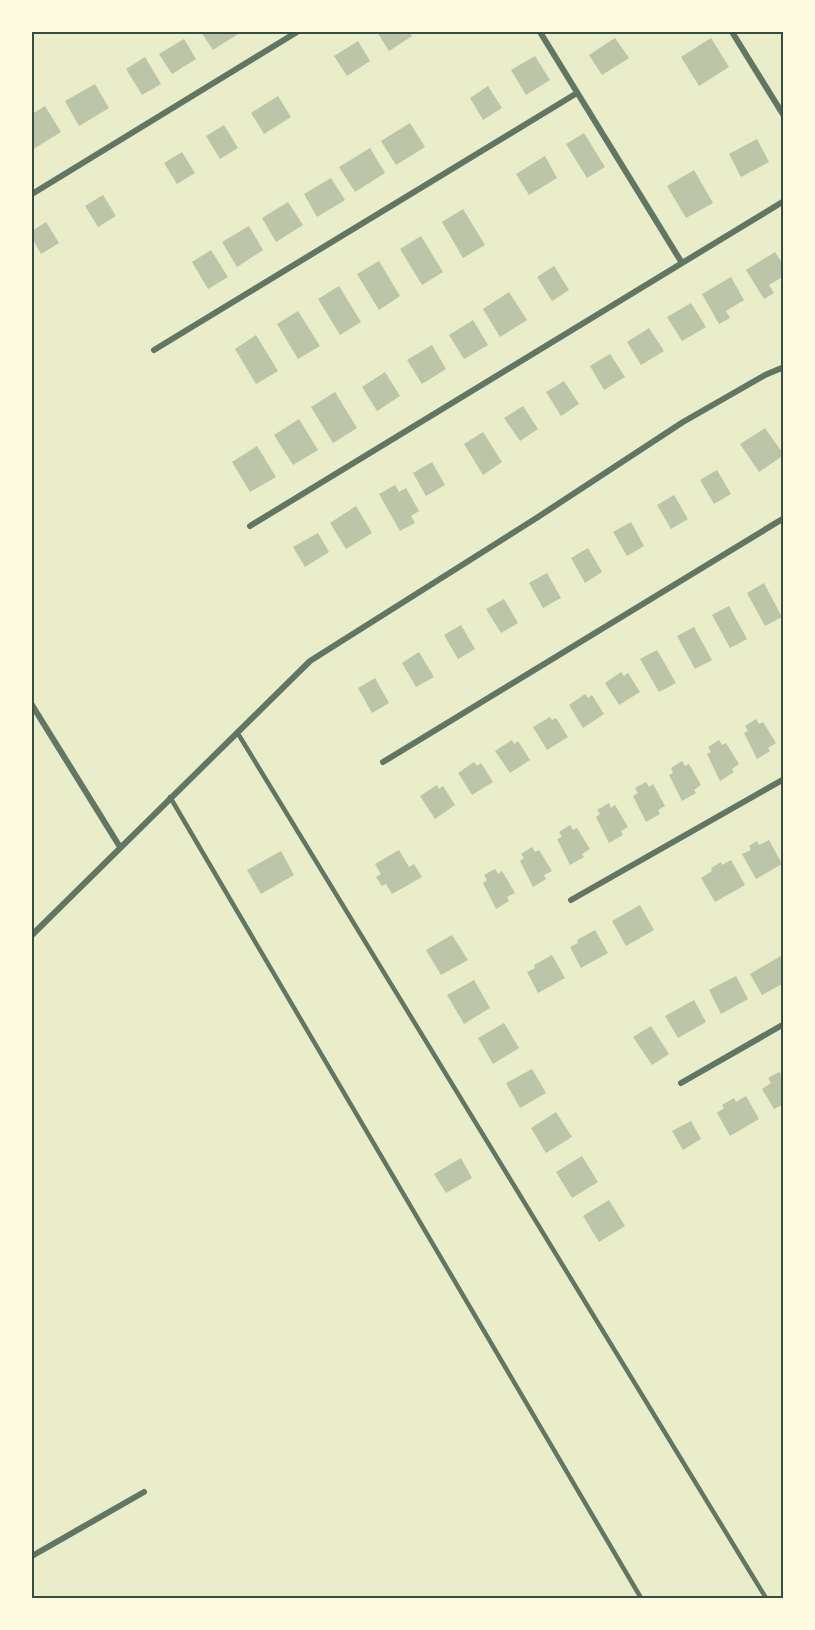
<svg xmlns="http://www.w3.org/2000/svg" width="815" height="1630" viewBox="0 0 815 1630" font-family="'PT Sans Narrow',sans-serif">
<style>
.building{fill:#bcc5a7}
.lines{fill:none;stroke-linecap:round;stroke-linejoin:round}
.service{stroke:#617663;stroke-width:4.5}
.minor{stroke:#617663;stroke-width:6}
.neatline{fill:none;stroke:#344e41;stroke-width:2}
</style>
<rect width="100%" height="100%" fill="#e9edc9"/>
<path class="building" d="M201,32H236L238,34L213,50Z
M377,32H409L412,36L389,51Z
M615,38L629,58L602,75L589,55Z
M711,38L729,67L699,86L681,57Z
M184,39L196,59L172,74L159,54Z
M358,41L370,61L347,76L334,56Z
M535,56L550,80L526,95L511,70Z
M145,57L161,84L142,95L126,69Z
M95,84L109,108L79,126L65,101Z
M488,86L502,108L483,120L470,98Z
M278,96L291,117L264,134L251,113Z
M45,106L61,132L32,150V114Z
M410,123L425,147L396,165L381,141Z
M224,125L238,148L220,159L206,136Z
M584,133L605,167L587,178L566,144Z
M757,139L769,162L741,177L729,154Z
M370,148L385,173L355,192L339,167Z
M182,152L195,173L177,184L164,163Z
M545,156L557,178L529,195L516,174Z
M694,170L713,203L686,218L667,186Z
M331,178L345,200L317,217L304,194Z
M103,195L116,216L98,227L85,206Z
M288,202L303,225L276,242L262,218Z
M463,209L485,245L463,258L442,222Z
M46,222L59,243L41,254L32,238V231Z
M249,226L263,250L237,267L222,242Z
M421,236L443,272L422,285L400,249Z
M211,250L228,277L208,289L192,262Z
M775,252L784,266V276L769,285L774,293L764,299L746,270Z
M379,261L400,296L379,310L357,274Z
M554,266L569,290L552,301L537,277Z
M731,277L744,300L726,311L730,318L719,324L702,294Z
M339,286L361,322L340,335L318,299Z
M509,292L527,320L500,337L483,309Z
M691,303L706,327L682,341L667,317Z
M298,311L320,346L298,359L277,324Z
M473,320L488,345L464,359L449,335Z
M649,328L664,351L641,365L627,342Z
M256,335L278,371L256,384L235,349Z
M432,345L446,369L422,384L407,360Z
M610,354L625,377L604,390L590,366Z
M385,372L400,396L377,411L362,387Z
M564,381L579,404L561,416L546,392Z
M335,392L357,428L333,443L311,407Z
M523,406L538,429L520,441L504,418Z
M299,419L318,450L293,465L274,435Z
M765,428L784,455L759,472L740,444Z
M483,432L502,462L483,475L464,444Z
M257,446L276,477L250,492L232,462Z
M432,462L445,485L426,496L413,473Z
M717,470L731,494L714,504L700,480Z
M395,485L399,492L406,488L419,511L411,516L415,523L400,531L379,494Z
M674,495L688,519L671,529L657,505Z
M356,506L372,533L346,549L330,523Z
M631,522L644,546L627,556L613,532Z
M318,533L329,552L305,567L293,547Z
M588,548L602,572L585,583L571,558Z
M547,573L561,598L543,608L529,583Z
M764,583L782,617L765,626L747,593Z
M504,599L518,623L501,633L486,609Z
M729,606L747,639L730,648L712,615Z
M461,625L475,649L458,659L444,635Z
M694,627L712,660L695,669L677,636Z
M657,650L676,683L659,692L640,659Z
M419,652L434,677L416,687L402,663Z
M621,672L624,676L628,673L640,692L619,705L605,683Z
M375,678L389,703L372,713L358,688Z
M585,694L588,698L592,695L604,714L583,728L569,705Z
M550,717L552,720L556,718L568,737L547,750L533,727Z
M756,719L759,724L763,722L776,743L768,748L770,751L757,759L744,733L748,731L745,726Z
M512,740L514,744L518,741L530,760L510,773L495,751Z
M719,740L722,745L726,743L739,764L732,769L734,772L720,781L707,754L711,752L708,747Z
M682,761L685,766L689,764L701,785L694,790L696,793L682,801L669,775L673,773L671,768Z
M474,762L477,766L481,763L493,782L472,795L458,773Z
M646,782L649,787L653,784L665,806L658,810L660,814L646,822L633,796L638,793L635,788Z
M437,785L439,789L443,786L455,805L435,819L420,796Z
M609,803L611,808L615,805L628,827L621,831L623,835L609,843L596,817L600,814L597,810Z
M570,825L573,830L577,828L590,849L582,854L584,857L570,865L557,839L562,837L559,832Z
M769,840L782,864L756,879L742,854L751,850L749,846L757,841L759,845Z
M532,847L535,852L539,850L552,871L544,875L546,879L533,887L520,861L524,858L521,854Z
M399,850L409,867L414,864L422,877L392,894L386,884L382,886L376,877L381,874L375,864Z
M281,851L294,875L261,894L247,870Z
M731,860L745,885L715,902L701,878L712,871L711,868L721,862L722,865Z
M495,869L498,874L502,871L515,893L507,897L509,901L496,909L483,883L487,880L484,875Z
M640,905L654,930L626,946L612,921Z
M595,930L608,953L581,968L570,947L578,943L577,940Z
M452,935L468,960L441,975L426,950Z
M784,954V983L762,995L750,974Z
M552,955L565,978L538,993L527,972L535,968L534,965Z
M736,976L748,999L721,1014L709,990Z
M474,980L490,1008L464,1024L447,995Z
M694,1000L706,1022L678,1038L665,1016Z
M504,1023L519,1048L493,1064L478,1038Z
M651,1026L669,1054L652,1065L633,1037Z
M532,1069L546,1093L520,1108L506,1083Z
M779,1072L784,1076V1104L774,1109L762,1089L771,1083L768,1078Z
M746,1096L759,1119L730,1136L717,1113L724,1108L722,1105L734,1098L736,1102Z
M556,1112L572,1137L546,1153L531,1128Z
M691,1121L701,1139L683,1150L672,1131Z
M582,1156L598,1182L572,1198L556,1172Z
M461,1158L472,1178L446,1193L434,1174Z
M609,1200L625,1226L599,1242L583,1216Z"/>
<g class="lines">
<path class="service" d="M237,732L766,1598
M170,797L641,1598"/>
<path class="minor" d="M540,32L682,263
M732,32L784,116
M32,194L297,32
M154,350L577,93
M250,526L784,201
M32,705L120,847
M383,762L784,518
M571,900L784,779
M32,935L310,661L538,517L683,422L765,375L784,367
M681,1083L784,1024
M32,1556L144,1492"/>
</g>
<rect width="815" height="1630" fill="none" stroke="#fefae0" stroke-width="66"/>
<rect x="33" y="33" width="749" height="1564" class="neatline"/>
</svg>
